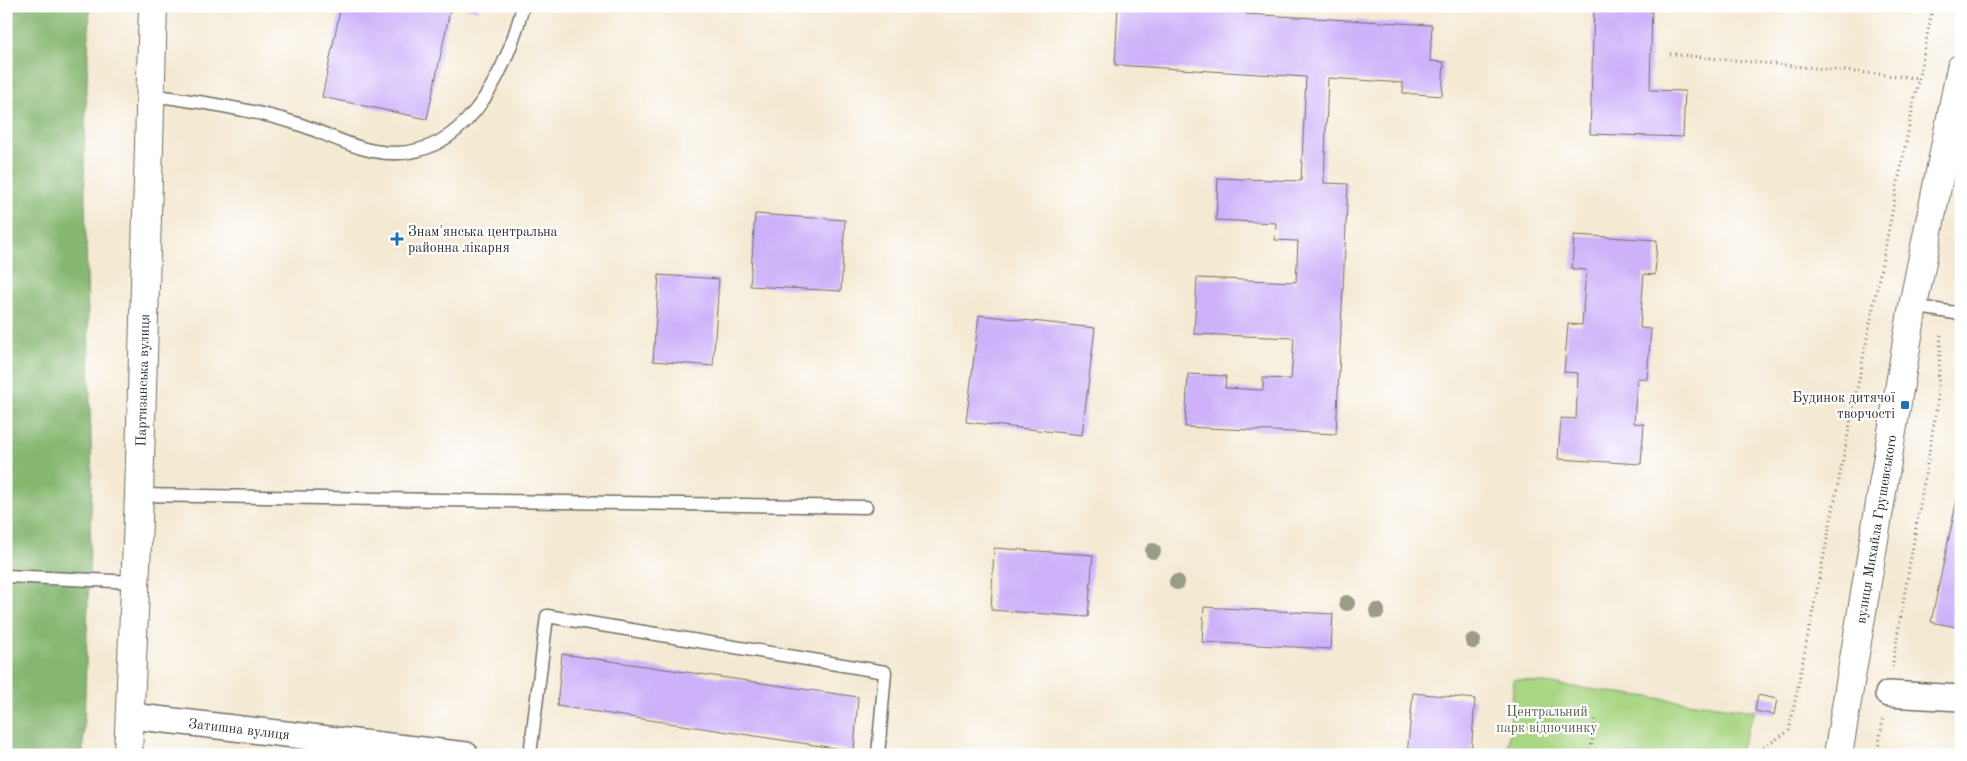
<svg xmlns="http://www.w3.org/2000/svg" width="1967" height="761" viewBox="0 0 1967 761" font-family="'Old Standard TT',serif">
<style>
.green{fill:#a9d683;stroke:#6a8057}
.forest{fill:#86b771;stroke:#58714e}
.building{fill:#cdb2f9}
.lines{fill:none;stroke-linecap:round;stroke-linejoin:round}
.lane-casing{stroke:#716e66;stroke-width:15}
.street-casing{stroke:#716e66;stroke-width:28}
.secondary-casing{stroke:#716e66;stroke-width:30}
.primary-casing{stroke:#716e66;stroke-width:30}
.path{stroke:#716e66;stroke-width:3;stroke-dasharray:1 4;stroke-linecap:butt}
.lane{stroke:#fff;stroke-width:12}
.street{stroke:#fff;stroke-width:25}
.secondary{stroke:#fff;stroke-width:28}
.primary{stroke:#fff;stroke-width:28}
.tree{fill:#9a9d85}
.poi-dot{fill:#1f6fb2;stroke:#fff;stroke-width:2}
.labels{text-anchor:middle;stroke-width:4.5;stroke-linejoin:round;paint-order:stroke}
.poi-label{font-size:14px;fill:#2b2b2b;stroke:#fff;text-anchor:start}
.street-label{font-size:14px;fill:#2b2b2b;stroke:#fff}
.park-label{font-size:14px;fill:#515e45;stroke:#fff}
</style>
<rect width="100%" height="100%" fill="#fff"/>
<filter id="ink" filterUnits="userSpaceOnUse"><feTurbulence type="fractalNoise" baseFrequency=".02" numOctaves="2"/><feDisplacementMap in="SourceGraphic" scale="10" xChannelSelector="R" yChannelSelector="G"/><feConvolveMatrix kernelMatrix="1 2 1 2 8 2 1 2 1" color-interpolation-filters="sRGB"/></filter>
<filter id="wash" filterUnits="userSpaceOnUse"><feTurbulence type="fractalNoise" baseFrequency=".0096" numOctaves="4" result="noise"/><feDisplacementMap in="SourceGraphic" scale="20" xChannelSelector="R" yChannelSelector="G"/><feGaussianBlur stdDeviation="1.12" result="paint"/><feColorMatrix in="noise" values="0 0 0 0 0 0 0 0 0 0 0 0 0 0 0 0 0 1.4 0 .05"/><feComposite in="paint" operator="in"/></filter>
<g filter="url(#wash)">
<rect width="100%" height="100%" fill="#f4e9d3"/>
<path class="green" d="M1514,679L1755,711L1738,755H1507Z"/>
<path class="forest" d="M6,6H90L84,156L92,481L83,755H6Z"/>
<g id="blocks">
<path class="building" d="M341,6H451L427,119L322,97Z
M458,6H479L478,11Z
M1118,6H1246V14L1432,25L1430,61L1444,62L1442,96L1403,93V83L1328,78L1324,183L1348,184L1336,434L1185,427L1188,374L1226,376L1225,388L1263,390V378L1291,379L1294,338L1194,334L1197,278L1296,282L1298,241L1275,240L1276,223L1216,220L1218,178L1301,181L1306,77L1115,65Z
M1594,6H1652L1650,90L1685,91L1683,137L1590,134Z
M755,214L845,220L841,291L750,286Z
M1574,235L1657,240L1655,275L1644,274L1640,328L1651,329L1647,379L1637,378L1634,423L1644,424L1641,464L1558,459L1561,418L1576,419L1578,373L1564,372L1568,324L1582,325L1586,270L1572,269Z
M659,275L719,279L713,366L653,361Z
M979,315L1095,328L1082,435L966,422Z
M1960,485H1961V628L1931,622Z
M994,548L1093,555L1088,617L991,610Z
M1204,607L1333,614L1331,649L1202,642Z
M562,654L858,697L854,751L557,706Z
M1413,693L1475,699L1471,755H1407Z
M1758,695L1777,699L1774,715L1755,711Z"/>
</g>
</g>
<g filter="url(#ink)">
<use href="#blocks" fill-opacity="0" stroke="#716e66" stroke-width="1"/>
<g class="lines">
<defs>
<path id="lane" d="M151,95C200,102 245,108 292,122C320,130 346,146 374,151C462,168 505,76 523,6
M1913,306L1961,314
M139,495L866,507
M6,576L136,582
M530,755L547,616L885,672L878,755"/>
<g id="street">
<path d="M1888,694L1961,698"/>
<path id="s1" d="M131,716L466,755"/>
</g>
<g id="secondary">
<path id="s2" d="M128,755L139,495L153,6"/>
</g>
<g id="primary">
<path id="s3" d="M1838,755L1913,306L1961,68"/>
</g>
</defs>
<use href="#lane" class="lane-casing"/>
<use href="#street" class="street-casing"/>
<use href="#secondary" class="secondary-casing"/>
<use href="#primary" class="primary-casing"/>
<path class="path" d="M1670,54L1918,78
M1892,667L1937,406L1941,332
M1590,755L1595,718
M1751,755L1789,731L1933,6
M1877,755L1883,719"/>
<use href="#lane" class="lane"/>
<use href="#street" class="street"/>
<use href="#secondary" class="secondary"/>
<use href="#primary" class="primary"/>
</g>
<g class="tree">
<circle cx="1153" cy="551" r="8"/>
<circle cx="1177" cy="582" r="8"/>
<circle cx="1347" cy="603" r="8"/>
<circle cx="1377" cy="611" r="8"/>
<circle cx="1473" cy="641" r="8"/>
</g>
</g>
<g class="poi-dot">
<path d="M394.5 231.5h5v5h5v5h-5v5h-5v-5h-5v-5h5z"/>
<rect x="1900" y="400" width="10" height="10" rx="2.5"/>
</g>
<g class="labels">
<g class="poi-label">
<text x="408" y="236">Знам'янська центральна<tspan x="408" dy="16">районна лікарня</tspan></text>
<text x="1895" y="402" text-anchor="end">Будинок дитячої<tspan x="1895" dy="16">творчості</tspan></text>
</g>
<g class="street-label">
<text dy="5" stroke="none"><textPath href="#s2" startOffset="375">Партизанська вулиця</textPath></text>
<text dy="5" stroke="none"><textPath href="#s3" startOffset="229">вулиця Михайла Грушевського</textPath></text>
<text dy="5" stroke="none"><textPath href="#s1" startOffset="109">Затишна вулиця</textPath></text>
</g>
<g class="park-label">
<text x="1547" y="716">Центральний<tspan x="1547" dy="16">парк відпочинку</tspan></text>
</g>
</g>
<rect width="1967" height="761" fill="none" stroke="#fff" stroke-width="25"/>
</svg>
